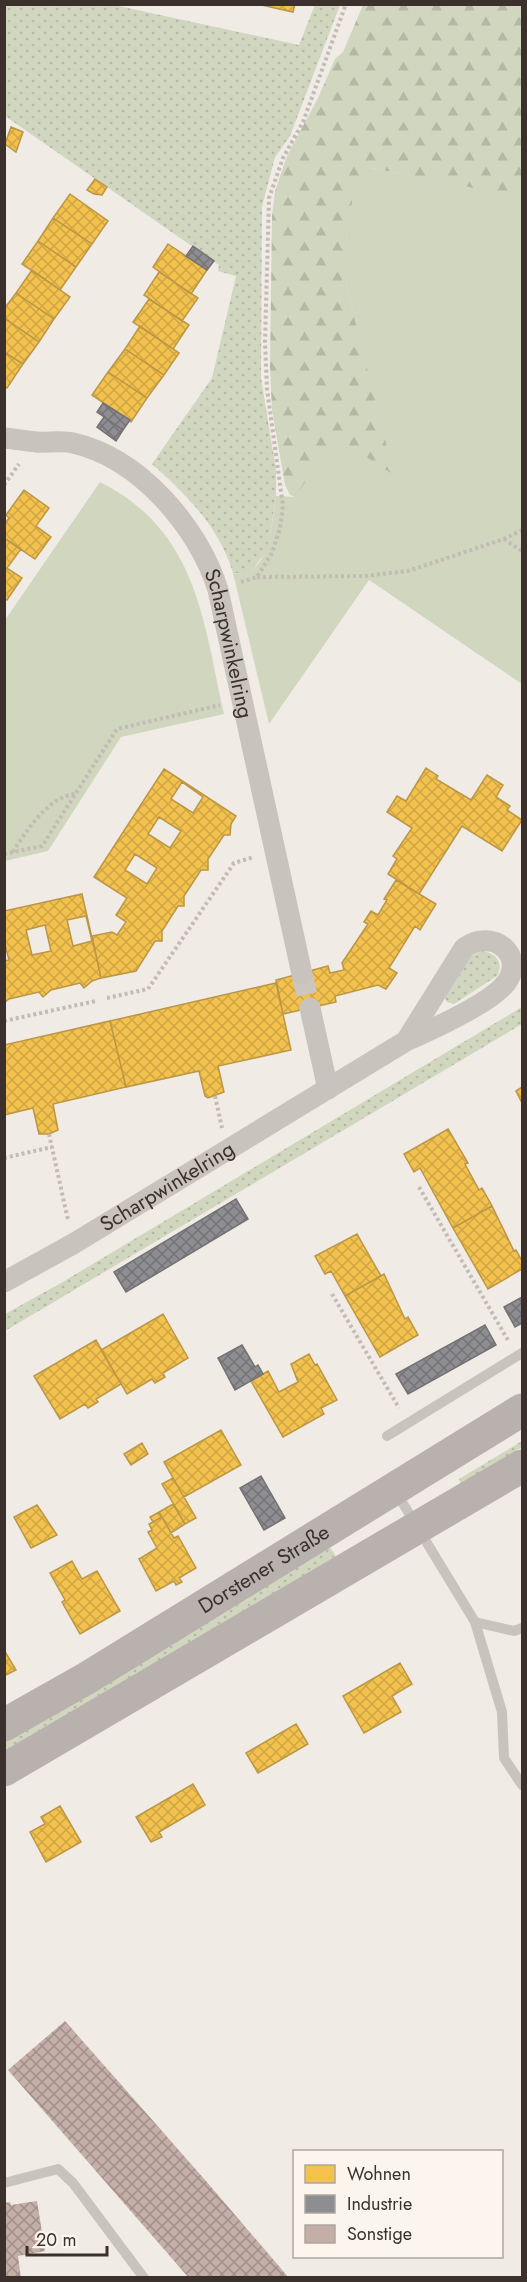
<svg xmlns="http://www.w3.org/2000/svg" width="527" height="2282" viewBox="0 0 527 2282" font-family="Jost,sans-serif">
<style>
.grass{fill:url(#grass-dots)}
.forest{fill:url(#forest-firs)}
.park{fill:#d1d6bf}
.homes{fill:url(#homes-cross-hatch);stroke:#bb9644;stroke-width:1.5;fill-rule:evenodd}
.industry{fill:url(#industry-cross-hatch);stroke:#747173;stroke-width:1.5}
.building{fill:url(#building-cross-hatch)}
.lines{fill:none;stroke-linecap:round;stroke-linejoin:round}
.street-tunnel{stroke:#ccc6c0;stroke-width:21;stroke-dasharray:21 10;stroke-linecap:butt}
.path{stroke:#c2bbb6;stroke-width:4;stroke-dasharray:3 3;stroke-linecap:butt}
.lane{stroke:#c9c3be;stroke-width:10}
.street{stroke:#c9c3be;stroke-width:21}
.primary{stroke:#b8b1ad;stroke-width:33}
.labels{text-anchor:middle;stroke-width:6;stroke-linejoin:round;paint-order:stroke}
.street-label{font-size:21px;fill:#3b302b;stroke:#fbf5ee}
</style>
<defs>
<pattern id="grass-dots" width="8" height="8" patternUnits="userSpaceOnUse" patternTransform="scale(1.5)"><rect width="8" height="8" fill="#d1d6bf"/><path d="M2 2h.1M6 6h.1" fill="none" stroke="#b4b8a4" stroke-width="1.8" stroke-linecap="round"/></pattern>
<pattern id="forest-firs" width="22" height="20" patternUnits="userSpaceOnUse" patternTransform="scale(1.5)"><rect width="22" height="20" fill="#d1d6bf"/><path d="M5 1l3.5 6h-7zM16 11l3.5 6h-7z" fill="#b4b8a4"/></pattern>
<pattern id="homes-cross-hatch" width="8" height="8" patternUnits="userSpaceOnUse" patternTransform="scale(1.5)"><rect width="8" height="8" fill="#f2c14e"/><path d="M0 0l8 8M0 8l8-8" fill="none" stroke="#d0a644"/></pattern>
<pattern id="industry-cross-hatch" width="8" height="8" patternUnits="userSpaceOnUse" patternTransform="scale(1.5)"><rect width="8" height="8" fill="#8d8d92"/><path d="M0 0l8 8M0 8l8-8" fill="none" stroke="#747477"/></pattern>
<pattern id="building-cross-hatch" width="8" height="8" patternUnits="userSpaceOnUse" patternTransform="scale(1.5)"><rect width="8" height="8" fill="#c3afa7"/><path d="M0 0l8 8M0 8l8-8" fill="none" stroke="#a08f88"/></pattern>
</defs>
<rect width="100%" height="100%" fill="#f0ebe5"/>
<path class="grass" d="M5,5H114L299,45L315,5H340L290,136L275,157L262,207L261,378L276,470V496L268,549L252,570L246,574L233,573C220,528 186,494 152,464L212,378L236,276L218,271L219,265L5,116Z
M482,951C496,953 504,962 497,976L454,1004L447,1002L445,998L471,956Z
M522,1007V1024L5,1331V1314L61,1283Z
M522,1441V1447L461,1484L459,1479Z
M329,1546L336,1556L5,1753V1742L54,1715Z"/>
<path class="forest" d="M363,5H522V186L515,197L372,168L346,284L395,476L295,497L290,495L285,485L272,410L270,366L272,216L275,191L287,156L318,98L335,59L343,52Z"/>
<path class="park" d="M372,168L514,196L522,186V684L369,580L269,724L233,573C270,580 272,521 276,496L295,497L336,437L394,475L346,284L353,186Z
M100,482C197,531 203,619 224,714L121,737L48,851L5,861V620Z"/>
<path class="homes" d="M257,4H295L293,12Z
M11,127L23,132L16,152L5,144Z
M95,179L107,187L102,195L94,194L87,190Z
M70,194L108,221L92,244L53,218Z
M53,218L92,244L76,267L38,241Z
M38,241L76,267L60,290L22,264Z
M168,244L207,270L191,294L153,267Z
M32,270L70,297L54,319L16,293Z
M159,272L198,298L182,321L144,295Z
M16,293L54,319L39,342L4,318V309Z
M149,299L189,325L173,349L133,322Z
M4,318L39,342L23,364L4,352Z
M140,326L179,353L164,375L125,349Z
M125,349L164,375L147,398L108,372Z
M4,352L23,364L7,388L4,386Z
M108,372L147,398L131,422L92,395Z
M24,490L49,508L36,526L51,537L35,559L4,538V525L9,518L6,515Z
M4,538L21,549L7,568L22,578L7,600L4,598Z
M426,768L438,776L436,779L471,800L487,775L503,785L496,797L510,806L507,810L522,820L502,851L462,826L419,894L388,874L397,859L393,856L412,828L387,812L397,796L406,801Z
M164,769L236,816L231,824L230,835H224L208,859V870H201L184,896V906H178L162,931V941H155L136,971L101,978L92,936L112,932L117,935L126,922L116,915L127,898L94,877ZM182,782L203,797L193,813L171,799ZM159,817L181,831L170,848L148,834ZM135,854L157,868L147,884L125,870Z
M396,880L436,904L420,930L415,926L389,968L397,973L386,989L378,985L335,996L336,1002L283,1014L276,980L328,966L330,973L344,970L342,963L368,924L364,922L371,911L378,915L387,900L384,899Z
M82,894L101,978L92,981L84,988L80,983L51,990L43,997L39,992L9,999L4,1003V961L9,960L4,941V911ZM86,916L92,941L73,946L67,920ZM45,925L51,951L32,955L26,930Z
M276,983L291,1050L218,1066L224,1092L208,1098L205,1096L199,1071L126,1087L110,1021Z
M110,1021L126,1087L53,1104L58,1130L49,1134H39L33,1108L4,1115V1045Z
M522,1087V1103L516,1091Z
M448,1129L468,1163L465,1164L479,1190L482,1188L492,1206L453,1228L420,1168L414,1172L404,1154Z
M492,1206L514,1251L516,1250L522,1261V1269L488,1289L453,1228Z
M357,1234L381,1276L345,1296L331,1271L325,1274L315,1256Z
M384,1274L405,1319L408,1317L418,1335L380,1357L345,1296Z
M163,1314L188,1358L163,1373L165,1377L155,1383L152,1379L127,1394L101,1350Z
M96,1340L121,1384L96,1399L98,1402L88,1408L85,1404L60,1419L34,1376Z
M309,1354L315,1365L317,1364L337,1400L321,1408L324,1414L283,1437L251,1381L268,1371L279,1392L298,1382L291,1364Z
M221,1430L241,1465L184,1497L164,1462Z
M142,1443L148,1454L131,1465L124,1454Z
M173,1478L196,1518L185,1524L162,1484Z
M173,1504L185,1524L171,1533L159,1512Z
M37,1505L57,1535L31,1548L14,1517Z
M159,1512L162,1517L153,1522L150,1517Z
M162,1517L174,1538L178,1536L196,1568L179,1578L182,1582L176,1585L174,1581L156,1591L139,1559L157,1548L148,1532L152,1530L149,1524Z
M72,1561L82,1579L97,1571L120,1611L80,1634L62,1602L65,1600L50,1573Z
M4,1650L16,1670L4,1676Z
M400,1663L412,1684L392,1696L401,1712L364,1733L343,1696Z
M296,1724L308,1744L258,1773L246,1753Z
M193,1784L205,1805L159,1832L162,1837L151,1842L136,1817Z
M60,1806L81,1842L46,1862L30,1832L45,1824L41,1817Z"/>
<path class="industry" d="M193,246L214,261L207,270L186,256Z
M103,403L130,420L123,430L97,412Z
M104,417L123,430L116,441L97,427Z
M236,1199L248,1219L126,1292L114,1272Z
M522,1297V1323L515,1327L504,1307Z
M485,1325L496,1345L408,1394L396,1374Z
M242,1345L255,1367L258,1365L263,1374L235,1390L218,1358Z
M261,1476L285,1518L264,1530L240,1488Z"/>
<path class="building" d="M65,2021L206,2181L289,2278H189L8,2070Z
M37,2201L45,2251L18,2256L21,2278H4V2203L10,2202L11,2205Z"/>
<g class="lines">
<path class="street-tunnel" d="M302,974L310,1008"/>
<path class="path" d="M4,485L19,464
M504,539L522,551
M257,577L365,576L408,571L504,539L522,530
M241,582L257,577L272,553L280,528L283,506L267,389L265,342L269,198L283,158L303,122L346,4
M13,852C26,831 48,797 75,794
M4,854L42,846L117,729L220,705
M107,998L148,989L234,863L254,857
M4,1021L96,1001
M215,1096L222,1128
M49,1134L68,1220
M4,1158L52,1147
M419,1187L509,1342
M332,1294L399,1408"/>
<path class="lane" d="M387,1436L522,1353
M396,1492L475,1622
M522,1628L514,1631L475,1622L502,1712L504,1758L522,1785
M4,2183L58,2169L73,2183L144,2278"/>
<g class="street">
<path id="s1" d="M4,438C15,439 26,441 36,442C48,443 62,440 73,443C140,458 199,528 218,590L302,974"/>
<path d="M310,1008L328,1089"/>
<path id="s2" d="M4,1282L73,1244L406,1041C431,1030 490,1003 506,983C526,956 494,927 464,948L406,1041"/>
</g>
<g class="primary">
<path id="s3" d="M4,1725L87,1678L522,1410"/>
<path d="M4,1770L522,1466"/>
</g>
</g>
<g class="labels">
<g class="street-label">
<text dy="7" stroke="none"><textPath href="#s1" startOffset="339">Scharpwinkelring</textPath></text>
<text dy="7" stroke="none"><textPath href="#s2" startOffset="189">Scharpwinkelring</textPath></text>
<text dy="7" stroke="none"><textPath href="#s3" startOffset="303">Dorstener Straße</textPath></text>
</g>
</g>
<rect width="527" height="2282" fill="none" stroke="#3b302b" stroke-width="12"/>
<rect x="293" y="2150" width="210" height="108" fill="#fbf5ee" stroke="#aea6a0" stroke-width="1.5"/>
<rect x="305" y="2165" width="30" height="18" fill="#f2c14e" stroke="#aea6a0" stroke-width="1.5"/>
<text x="347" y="2180" font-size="18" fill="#3b302b">Wohnen</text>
<rect x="305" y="2195" width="30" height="18" fill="#8d8d92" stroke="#aea6a0" stroke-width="1.5"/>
<text x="347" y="2210" font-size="18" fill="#3b302b">Industrie</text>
<rect x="305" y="2225" width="30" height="18" fill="#c3afa7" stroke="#aea6a0" stroke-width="1.5"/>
<text x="347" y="2240" font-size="18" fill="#3b302b">Sonstige</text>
<path d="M27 2246v9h80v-9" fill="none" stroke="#3b302b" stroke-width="3"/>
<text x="36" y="2246" font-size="18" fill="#3b302b" stroke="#fbf5ee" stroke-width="4.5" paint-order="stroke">20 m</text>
</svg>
